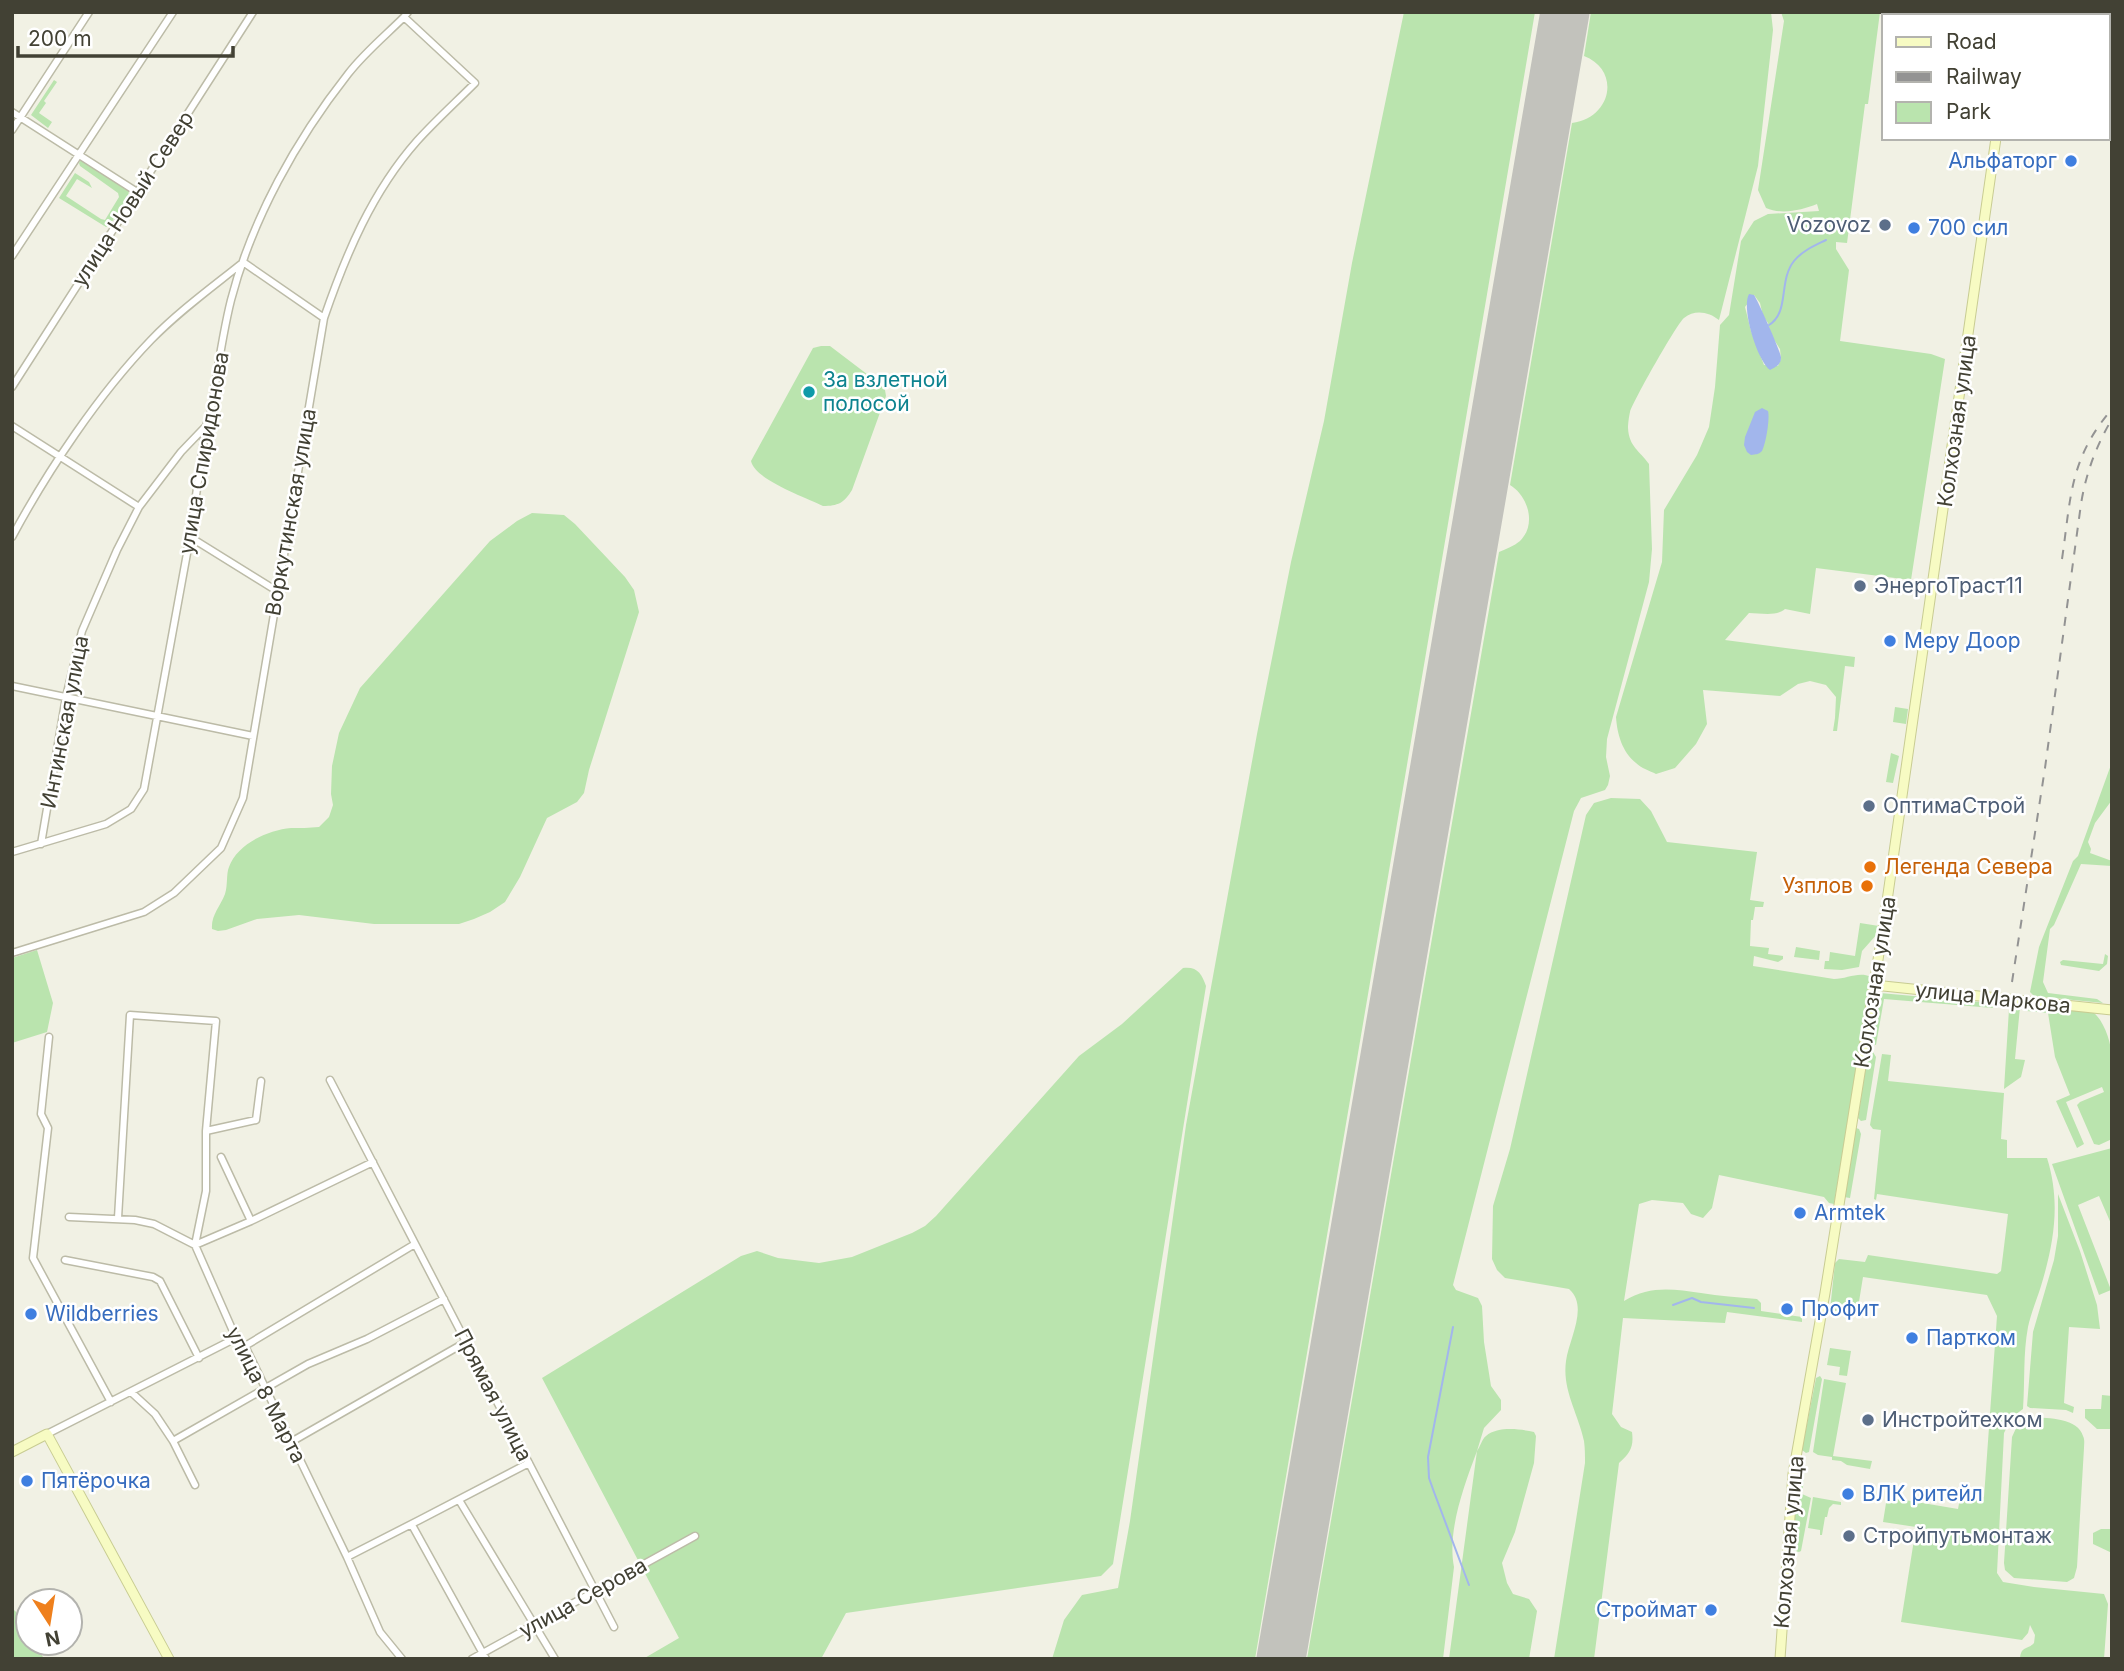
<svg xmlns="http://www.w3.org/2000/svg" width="2124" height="1671" viewBox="0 0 2124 1671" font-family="Inter,sans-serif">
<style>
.green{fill:#bae4ae;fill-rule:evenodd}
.water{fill:#a2b6ec}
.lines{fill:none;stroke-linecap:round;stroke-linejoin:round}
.stream{stroke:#a2b6ec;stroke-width:2}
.runway{stroke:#c2c2bc;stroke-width:49}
.street-casing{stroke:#bcbba7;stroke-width:9}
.secondary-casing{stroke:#c8cc92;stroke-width:11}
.street{stroke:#fff;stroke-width:6}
.secondary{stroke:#f7fbc3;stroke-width:9}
.rail{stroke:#939393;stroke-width:2;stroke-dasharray:9 9;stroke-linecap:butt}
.shop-dot{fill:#3f7fe0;stroke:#fff;stroke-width:2.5}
.service-dot{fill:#5c6f8a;stroke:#fff;stroke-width:2.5}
.culture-dot{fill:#0f9aa8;stroke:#fff;stroke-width:2.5}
.food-dot{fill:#e8710a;stroke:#fff;stroke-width:2.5}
.labels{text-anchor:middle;stroke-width:5;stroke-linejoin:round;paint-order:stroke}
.shop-label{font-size:21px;fill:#366cbe;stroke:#fff;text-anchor:start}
.street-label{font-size:21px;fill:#424134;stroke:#fff}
.service-label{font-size:21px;fill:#4e5e75;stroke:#fff;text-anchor:start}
.culture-label{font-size:21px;fill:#0d838f;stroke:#fff;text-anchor:start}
.food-label{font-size:21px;fill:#c56008;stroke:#fff;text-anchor:start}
</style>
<rect width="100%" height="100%" fill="#f1f1e4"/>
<path class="green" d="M1404,12H1535L1255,1659H1052L1064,1620L1082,1595L1118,1588L1130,1521L1186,1125L1257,734L1291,562L1324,421L1352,263Z
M1591,12H1771L1773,30L1758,166L1719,320C1709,312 1695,309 1684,318C1676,325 1634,400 1630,412C1629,416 1628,424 1628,428C1629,447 1640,451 1649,464L1652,549L1649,582L1607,739L1606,757L1610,776L1608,785L1605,790L1581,798L1574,811L1453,1285L1456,1290L1478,1298L1482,1306L1484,1342L1491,1386L1501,1400V1410L1484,1428L1477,1451C1480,1447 1482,1439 1486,1436C1498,1426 1520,1429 1534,1432L1536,1436L1534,1463L1515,1532L1502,1563L1507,1583L1513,1594L1529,1599L1537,1611L1529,1659H1449L1477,1451C1464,1486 1447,1531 1454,1567L1443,1659H1307L1499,552C1506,549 1514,546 1520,541C1537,524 1528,496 1510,485L1572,123C1612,118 1621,70 1584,56Z
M1781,12H1880L1868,104H1865L1847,243L1836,242V249L1849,270L1840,341L1931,354L1945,359L1911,580L1816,568L1810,614L1785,609C1776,617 1760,613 1749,613L1725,640L1855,657L1854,667L1845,666L1837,731H1833L1835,718L1836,697L1826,685L1810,681L1798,684L1780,696L1703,690L1707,724L1696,744L1675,768L1656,774C1650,771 1641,768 1636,763C1622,752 1617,733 1616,717L1662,562L1664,510L1697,455L1709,427L1715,387L1720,325L1729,315L1741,241L1754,221L1768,214L1819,211L1817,204C1802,210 1782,215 1766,208L1758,190L1784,21ZM1754,295L1760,303L1763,316L1768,323L1771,335L1780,349L1781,359L1778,366L1764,365L1751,331L1745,307Z
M54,80L57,82L44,101L46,103L39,113L52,122L48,128L31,115Z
M81,160L129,191L128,196L110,225L106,227L59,198L75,173L89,182L92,188L77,179L66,196L101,219L105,220L119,197L118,193L80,166L79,163Z
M821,346H830L880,384L885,390L886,396L852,490C844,503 838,506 823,506C805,497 755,480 751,461L813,348Z
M532,513L564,515L575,524L625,577L634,590L639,612L589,770L584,793L577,802L547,818L520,877L505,902L490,912L474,919L459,924H374L299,915L257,919L226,930L218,931L212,929C211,915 220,907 225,894C228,885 226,874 229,867C237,844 268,830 291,828C300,828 309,828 319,827L329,817L333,805L331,794L332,766L339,733L360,688L490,541L517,521Z
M1895,707L1908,709L1906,724L1893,722Z
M1891,753L1899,756L1893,783L1886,782Z
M2112,762V800L2095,823L2088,842L2091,849L2090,853L2112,861V866L2081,864L2054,925L2050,929L2043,982L2048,993L2097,999L2103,1003L2034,996L2030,992L2039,947L2073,861L2078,856Z
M1611,798L1640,799L1651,811L1667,842L1757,852L1750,900L1764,902L1763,907H1755L1753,920H1751L1750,946L1769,948L1768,954L1783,956V959L1778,962L1754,956L1753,966L1834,979C1847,979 1859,971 1871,977L1834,1204L1829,1203L1824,1197L1719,1175L1712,1208L1703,1218L1691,1214L1683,1203L1652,1200L1639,1204L1624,1301C1650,1285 1673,1289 1701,1293C1719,1296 1738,1297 1757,1299L1761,1303V1311L1802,1317V1322L1727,1312L1725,1323L1623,1318L1612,1414L1621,1427L1632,1432C1634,1447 1630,1453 1619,1463L1594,1659H1554L1585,1463C1585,1456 1585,1448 1584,1441C1578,1413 1562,1390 1566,1361C1569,1339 1589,1306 1569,1289L1505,1278L1497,1270L1492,1259L1493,1206L1510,1149L1586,815L1594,803Z
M1860,923L1879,926L1878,933L1862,951L1859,967L1842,970L1824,969L1825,961H1829L1830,952L1855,956Z
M1796,947L1820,951L1819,960L1794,957Z
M37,950L53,1003L47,1032L12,1043V958Z
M2105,954L2108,956L2107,964L2099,971L2061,965L2060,962L2063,960L2103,964Z
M1183,968C1197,966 1202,974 1206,986L1113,1564L1101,1576L846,1613L821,1659H643L679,1638L542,1378L741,1256L757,1251L778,1258L819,1263L852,1257L912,1233L925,1226L936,1216L1079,1056L1122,1024Z
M1880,993L1991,1003L1993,1008L1884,999L1876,1045L1870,1043L1877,997Z
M2011,1005L2020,1007L2015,1059L2025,1060L2021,1077L2004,1089L2009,1009Z
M2030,1006L2094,1013C2107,1024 2116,1056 2110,1073L2112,1077V1139L2099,1145L2094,1144L2077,1105L2080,1102L2104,1092L2102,1087L2066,1102L2084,1144L2077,1148L2056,1101L2070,1095L2055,1057L2048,1013L2027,1011Z
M1873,1052L1876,1057L1866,1120L1861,1121L1858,1118L1868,1053Z
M1882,1054L1891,1055L1888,1081L2004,1093L2001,1139L2007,1140V1158H2047C2061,1202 2054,1243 2041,1286C2037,1299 2031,1313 2028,1327C2023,1353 2025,1382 2023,1409L2012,1417L2004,1433L1997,1573L2003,1582L2034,1587L2104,1594L2108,1604L2104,1659H2020C2021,1645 2028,1650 2034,1643L2035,1635L2030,1625L2028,1633L2022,1640L1901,1622L1916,1527L1883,1522L1887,1497L1958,1509L1961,1493L1984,1497L1997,1316L1987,1295L1863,1277L1857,1314L1830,1310L1835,1263L1839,1259L1865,1262L1868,1255L1997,1274L2001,1271L2008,1214L1877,1194L1876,1200L1874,1199L1881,1130L1873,1129L1870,1125Z
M1856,1128L1859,1129L1861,1134L1850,1198L1844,1197Z
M2112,1148V1226L2099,1196L2078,1205L2111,1290L2099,1295L2052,1164Z
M2058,1194L2080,1251L2097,1305L2100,1329L2069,1327L2064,1403L2074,1407L2073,1413L2066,1410L2030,1408L2027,1406L2033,1332L2054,1260L2058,1236Z
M1830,1348L1851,1351L1847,1376L1839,1375L1840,1367L1827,1365Z
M1820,1376L1822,1379L1809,1452L1806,1453L1802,1450L1816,1378Z
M1824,1379L1846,1383L1833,1456L1872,1461L1870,1469L1847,1465L1841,1461L1832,1460V1457L1818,1455L1813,1452Z
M2102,1395L2112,1396V1429H2097L2085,1418V1409H2101Z
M2029,1417C2045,1418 2078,1417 2083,1436C2085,1440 2084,1444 2084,1448L2077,1567L2074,1578L2067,1582L2014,1578L2005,1570L2004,1563L2012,1437L2017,1426Z
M1799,1468L1805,1469L1802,1494L1811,1498L1801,1551L1799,1552L1791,1550Z
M1813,1497L1841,1502V1505L1833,1504L1829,1508L1827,1517H1825L1822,1535H1820V1530L1808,1528Z
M2101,1529H2112V1553L2093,1544V1533Z
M12,1608C23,1618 28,1629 28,1643H35L44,1659H12Z"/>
<path class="water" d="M1749,294L1754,295C1758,301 1782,354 1781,358C1781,365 1775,367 1770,370C1757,360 1741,308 1749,294Z
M1762,408L1768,411C1770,418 1766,444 1762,451C1758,455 1756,454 1751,455L1747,452L1744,445L1745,437L1755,412Z"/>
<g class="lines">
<path class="stream" d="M1769,325C1790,312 1778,281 1794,261C1802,251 1814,246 1826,240
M1673,1305L1692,1298L1701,1302L1754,1308
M1453,1327L1428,1457L1429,1478L1434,1492L1469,1585"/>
<path class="runway" d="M1281,1659L1565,12"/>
<defs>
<path id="street" d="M12,112L137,192
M12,130L89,12
M12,256L173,12
M243,262L324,318
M12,387L253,12
M12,426L139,507
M12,537C48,470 99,394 151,340C178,312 211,288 241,264
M190,537L277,591
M12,686L253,736
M41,844L66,697L82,631L117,550L139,507L181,452L204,428
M12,852L106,824L131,809L144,789L190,537L206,426L211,411C217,374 222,336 231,300C252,219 296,140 348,74C364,53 386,35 404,17
M12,953L144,912L174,893L221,848L243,798L324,318C346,254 372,192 417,141C435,121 456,102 475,83L404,17L408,12
M49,1037L41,1114L48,1128L33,1258L111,1402
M330,1080L614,1627
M206,1131L256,1120L261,1081
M221,1157L251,1221
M69,1217L135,1220L154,1224L195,1245L236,1338L245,1346L347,1557L380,1632L402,1659
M118,1218L130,1015L216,1021L206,1131V1191L195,1245
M195,1245L251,1221L373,1162
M65,1260L153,1277L160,1281L199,1358
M245,1346L415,1244
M131,1392L155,1414L173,1441L195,1485
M47,1434L236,1338
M173,1441L308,1364L367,1339L444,1299
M291,1442L466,1342
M459,1500L555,1659
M412,1525L486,1659
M347,1557C408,1526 468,1495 529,1463
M472,1659L695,1536"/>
<path id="secondary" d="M2013,16L2014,12
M1874,985L2112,1010
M12,1452L47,1434L169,1659
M1780,1659L1793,1474L1825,1293L1884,922L1996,138"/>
</defs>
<use href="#street" class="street-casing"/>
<use href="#secondary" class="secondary-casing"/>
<use href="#street" class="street"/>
<use href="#secondary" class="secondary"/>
<path class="rail" d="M2062,559C2071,498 2069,459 2112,409
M2012,982L2045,768L2081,504C2086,473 2096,446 2112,419"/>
</g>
<g class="shop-dot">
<circle cx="2071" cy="161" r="7"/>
<circle cx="1914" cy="228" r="7"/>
<circle cx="1890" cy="641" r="7"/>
<circle cx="1800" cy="1213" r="7"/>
<circle cx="1787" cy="1309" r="7"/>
<circle cx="31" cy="1314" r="7"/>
<circle cx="1912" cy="1338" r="7"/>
<circle cx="27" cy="1481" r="7"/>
<circle cx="1848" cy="1494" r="7"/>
<circle cx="1711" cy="1610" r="7"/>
</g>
<g class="service-dot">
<circle cx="1885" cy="225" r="7"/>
<circle cx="1860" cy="586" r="7"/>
<circle cx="1869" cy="806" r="7"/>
<circle cx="1868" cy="1420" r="7"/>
<circle cx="1849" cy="1536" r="7"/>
</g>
<circle class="culture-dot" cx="809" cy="392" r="7"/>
<g class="food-dot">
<circle cx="1870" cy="867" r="7"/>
<circle cx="1867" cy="886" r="7"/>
</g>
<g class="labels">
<g class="shop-label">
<text x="2057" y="168" text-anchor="end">Альфаторг</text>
<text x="1928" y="235">700 сил</text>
<text x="1904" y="648">Меру Доор</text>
<text x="1814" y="1220">Armtek</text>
<text x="1801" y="1316">Профит</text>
<text x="45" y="1321">Wildberries</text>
<text x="1926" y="1345">Партком</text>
<text x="41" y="1488">Пятёрочка</text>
<text x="1862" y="1501">ВЛК ритейл</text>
<text x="1697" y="1617" text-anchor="end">Строймат</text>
</g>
<g class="street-label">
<text transform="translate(133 199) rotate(-57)" y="7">улица Новый Север</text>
<text transform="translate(1957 421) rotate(-82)" y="7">Колхозная улица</text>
<text transform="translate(204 453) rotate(-80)" y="7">улица Спиридонова</text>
<text transform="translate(291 512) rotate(-80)" y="7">Воркутинская улица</text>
<text transform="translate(65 722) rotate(-79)" y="7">Интинская улица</text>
<text transform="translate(1875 982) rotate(-81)" y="7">Колхозная улица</text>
<text transform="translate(1993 998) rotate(6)" y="7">улица Маркова</text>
<text transform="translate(266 1395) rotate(63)" y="7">улица 8 Марта</text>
<text transform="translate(493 1395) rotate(63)" y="7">Прямая улица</text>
<text transform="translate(1789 1542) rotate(-85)" y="7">Колхозная улица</text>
<text transform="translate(583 1598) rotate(-29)" y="7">улица Серова</text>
</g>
<g class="service-label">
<text x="1871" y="232" text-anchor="end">Vozovoz</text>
<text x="1874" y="593">ЭнергоТраст11</text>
<text x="1883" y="813">ОптимаСтрой</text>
<text x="1882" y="1427">Инстройтехком</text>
<text x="1863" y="1543">Стройпутьмонтаж</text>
</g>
<g class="culture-label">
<text x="823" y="387">За взлетной<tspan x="823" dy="24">полосой</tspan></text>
</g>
<g class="food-label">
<text x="1884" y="874">Легенда Севера</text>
<text x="1853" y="893" text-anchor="end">Узплов</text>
</g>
</g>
<rect width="2124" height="1671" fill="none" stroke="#424134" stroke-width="28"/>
<rect x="1882" y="14" width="228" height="126" fill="#ffffff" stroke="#b3b3ae" stroke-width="2"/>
<rect x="1896" y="37" width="35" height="10" fill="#f7fbc3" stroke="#b3b3ae" stroke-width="2"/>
<text x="1946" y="49" font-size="21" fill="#424134">Road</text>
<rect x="1896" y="72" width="35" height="10" fill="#939393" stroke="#b3b3ae" stroke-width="2"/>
<text x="1946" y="84" font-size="21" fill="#424134">Railway</text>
<rect x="1896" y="102" width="35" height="21" fill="#bae4ae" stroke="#b3b3ae" stroke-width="2"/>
<text x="1946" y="119" font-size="21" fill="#424134">Park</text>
<g transform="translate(49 1622) rotate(168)"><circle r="33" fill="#ffffff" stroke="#b3b3ae" stroke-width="2"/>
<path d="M0-5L12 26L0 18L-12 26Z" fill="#ef801d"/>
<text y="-10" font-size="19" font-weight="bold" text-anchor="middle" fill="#424134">N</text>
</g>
<path d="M18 46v10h215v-10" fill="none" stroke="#424134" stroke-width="3.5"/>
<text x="28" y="46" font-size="21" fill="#424134" stroke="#ffffff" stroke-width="5" paint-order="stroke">200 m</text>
</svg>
